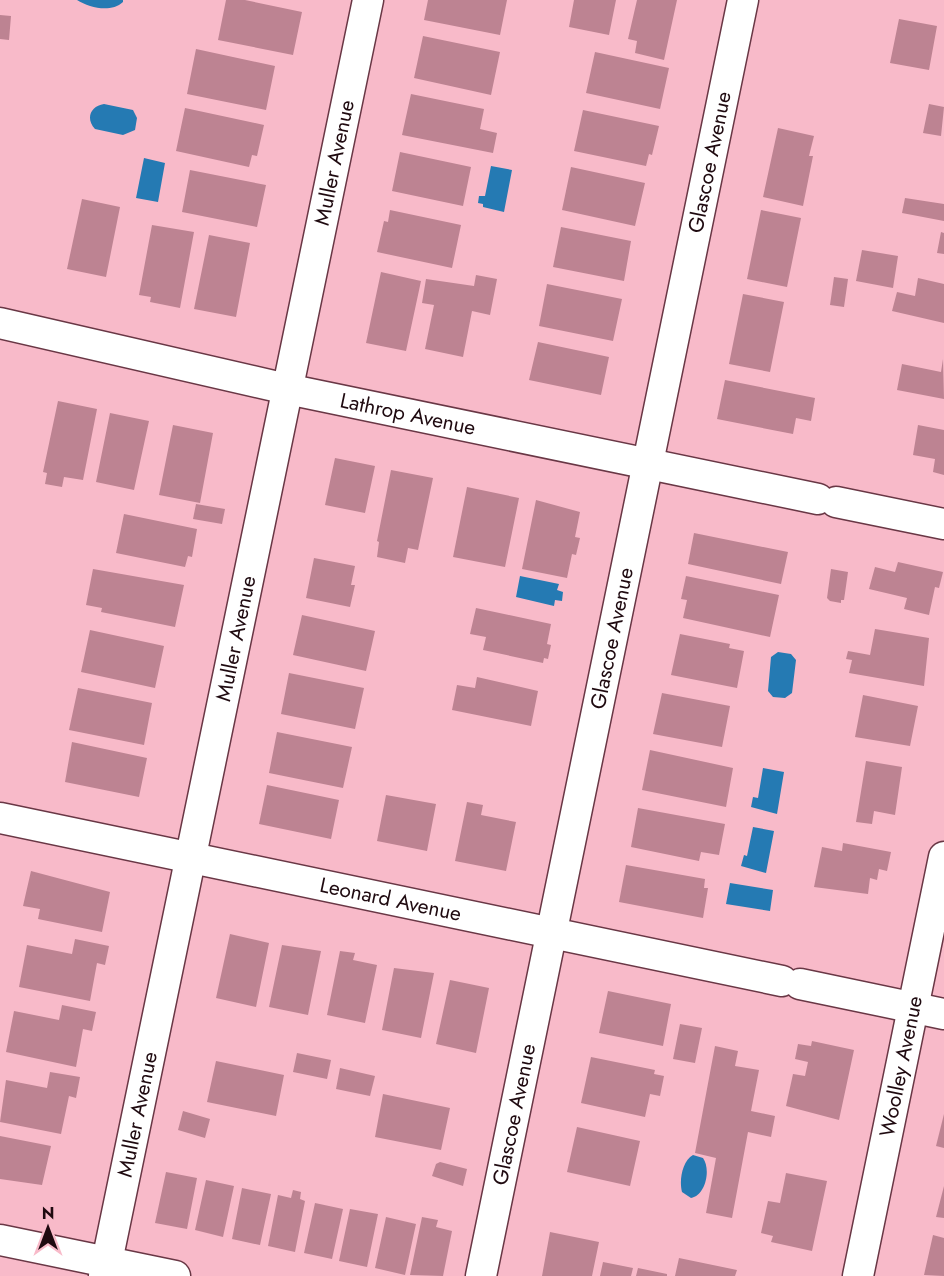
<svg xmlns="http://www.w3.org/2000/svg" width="944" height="1276" viewBox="0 0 944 1276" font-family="Jost,sans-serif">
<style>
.water{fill:#257ab3}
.building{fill:#bd8392}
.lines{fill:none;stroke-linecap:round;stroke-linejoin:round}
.street-casing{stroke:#693745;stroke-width:33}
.street{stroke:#fff;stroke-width:30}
.labels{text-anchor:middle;stroke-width:6;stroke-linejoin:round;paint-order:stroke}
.street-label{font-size:21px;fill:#1f0a10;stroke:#f8bac9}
</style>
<rect width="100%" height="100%" fill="#f8bac9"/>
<path class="water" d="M77,0H123V2C111,13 90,8 77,0Z
M104,104L133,110L137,118L135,130L123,135L95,129C85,118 91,106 104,104Z
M144,158L165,163L158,202L136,198Z
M491,166L512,170L504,212L483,207V204L478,203L479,196H485Z
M520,576L559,584L557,590L563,592L562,601L555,600L554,606L516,597Z
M778,652L791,654L796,660L792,693L785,698L773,697L768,691L771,657Z
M763,768L784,772L777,814L751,807L753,797L758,798Z
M753,827L774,831L766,873L741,866L744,855L747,856Z
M730,883L773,890L770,911L726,904Z
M693,1155L703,1158C711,1169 706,1195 691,1198L682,1192C679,1181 682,1161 693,1155Z"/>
<path class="building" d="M226,0H245L302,12L293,55L218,40Z
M428,0H507L500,35L424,20Z
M574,0H616L609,35L569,27Z
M637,0H677L664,60L635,53L637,41L628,39Z
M0,15L11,16L9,40L0,39Z
M899,19L937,26L929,70L890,63Z
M423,36L500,52L491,95L414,78Z
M196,49L275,66L266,110L187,94Z
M595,52L669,68L660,109L586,93Z
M411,94L484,109L480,129L497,133L493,153L402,135Z
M929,104L944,107L941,136L923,133Z
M185,108L264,125L257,156L252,155L249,167L176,151Z
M583,110L659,126L652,155L649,154L646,166L574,151Z
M778,128L814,136L809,156H813L803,206L763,197Z
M400,152L471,167L463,206L392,191Z
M571,167L645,183L635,226L562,210Z
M190,170L266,185L257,227L182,212Z
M905,198L944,204V221L902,213Z
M82,199L120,207L106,277L67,269Z
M390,210L461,225L452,268L377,252L384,221L388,222Z
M761,210L801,218L787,287L747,279Z
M152,225L194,232L180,308L150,302L151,297L139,295Z
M561,227L631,241L624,281L553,267Z
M941,232L944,233V254L937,253Z
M209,235L250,243L236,317L194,309Z
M862,250L898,256L893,288L856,281Z
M381,272L421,281L406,351L366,343Z
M476,275L497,279L490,315L472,311L463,357L425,349L434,305L422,303L426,279L474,286Z
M834,277L848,279L844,307L830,305Z
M918,278L944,284V323L892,311L897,292L915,296Z
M547,284L622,299L613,341L539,326Z
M743,294L784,302L770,372L729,364Z
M538,342L609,357L601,395L529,380Z
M943,359L944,399L897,390L902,364L941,372Z
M725,380L815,398L811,421L796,418L793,434L717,419Z
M58,401L97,409L83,480L64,477L62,487L45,484L47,473L43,472Z
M110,413L149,421L134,490L96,482Z
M173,425L213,433L200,503L159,495Z
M918,425L944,430V475L933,472L935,459L913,455Z
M335,458L375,466L365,513L325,505Z
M391,470L433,478L418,550L408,548L405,563L377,557L379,542L377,541Z
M467,487L519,498L505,567L453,557Z
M536,500L580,512L575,537L580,538L576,555L572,554L567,578L522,569Z
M196,504L225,509L222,524L193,519Z
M124,514L197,529L192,557L188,556L185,567L116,553Z
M694,533L788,552L781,584L688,564Z
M314,558L355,566L351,585H355L350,607L306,598Z
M898,562L943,572L939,588L935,587L929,615L904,609L907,598L869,589L875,567L895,572Z
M93,569L184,585L175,627L101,612L102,608L86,605Z
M831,569L848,572L844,600H841V603L830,601L827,598Z
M686,576L779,595L770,637L683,618L687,600L681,599Z
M476,608L551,624L547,644L551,645L548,659L544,658L543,663L483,650L486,637L470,634Z
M302,615L375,631L366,671L293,655Z
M875,629L929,638L924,686L849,673L852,660L846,659L848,651L870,655Z
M90,630L164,646L155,688L81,672Z
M680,634L730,644L729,648L744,651L737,688L671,675Z
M289,673L364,688L355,729L281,714Z
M477,677L538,691L531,726L452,710L457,685L475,688Z
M78,688L152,703L144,745L69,730Z
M662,693L730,706L722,747L653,734Z
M863,695L918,706L910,746L855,737Z
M277,732L352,747L343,788L269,773Z
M72,742L147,758L139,797L65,782Z
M650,750L733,768L726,807L642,790Z
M866,761L902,767L895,815L874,811L872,824L856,822Z
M267,785L339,800L331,839L259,824Z
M386,795L436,804L427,851L377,841Z
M467,802L483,805L481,815L516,822L506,871L455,861Z
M638,808L725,824L719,855L701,852L699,861L631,847Z
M843,843L891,852L887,871L879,869L877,880L870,878L868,894L814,887L822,847L842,851Z
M626,865L705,879L704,888H708L703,918L619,902Z
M31,871L110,892L102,932L38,919L40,909L23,906Z
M230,934L269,943L256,1007L216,998Z
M75,939L109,946L105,965L97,963L90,1001L19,987L27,945L72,954Z
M282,945L321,951L308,1015L269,1007Z
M340,951L355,953L353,960L377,965L365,1023L327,1015Z
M394,968L434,973L421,1038L382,1030Z
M450,980L489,988L476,1053L436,1044Z
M608,991L671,1004L663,1046L599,1033Z
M62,1005L96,1012L92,1031L83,1029L76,1067L6,1052L14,1011L59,1020Z
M680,1024L702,1028L695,1063L673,1059Z
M812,1041L854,1050L839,1120L786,1106L793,1074L805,1076L808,1062L795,1059L798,1044L811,1046Z
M715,1046L738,1051L735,1066L759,1070L751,1111L775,1116L771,1137L748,1132L732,1218L706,1213L716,1158L695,1153Z
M297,1053L331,1060L327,1079L293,1072Z
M591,1057L655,1070L654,1074L664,1076L660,1096L650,1094L645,1117L581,1103Z
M216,1061L284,1075L276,1116L207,1102Z
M340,1068L375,1076L370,1096L336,1089Z
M50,1072L80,1077L76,1098L69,1096L61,1134L0,1122L6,1080L47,1088Z
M383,1094L450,1108L441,1150L375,1137Z
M183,1111L210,1119L205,1138L178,1130Z
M944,1114V1148L936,1146Z
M577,1127L640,1141L630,1186L567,1172Z
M0,1136L51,1146L42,1185L0,1179Z
M440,1162L467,1169L463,1186L432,1176L436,1164Z
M166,1172L197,1178L187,1229L155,1223Z
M786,1173L827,1181L812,1251L771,1242L773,1236L761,1233L768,1201L780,1203Z
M206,1180L234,1186L223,1237L195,1230Z
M944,1186V1218L936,1217Z
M242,1188L271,1194L260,1245L232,1239Z
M293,1190L301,1192L300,1199L305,1201L295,1252L268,1246L278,1195L291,1198Z
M315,1203L343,1209L332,1259L304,1253Z
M350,1209L378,1214L367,1267L339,1261Z
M386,1217L416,1224L405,1275L375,1268Z
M422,1217L438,1220L436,1227L452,1231L443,1276L410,1275Z
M550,1232L599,1242L592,1276H542Z
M933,1235L944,1238V1276L924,1275Z
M679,1258L737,1270L735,1276H675Z
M603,1262L633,1268L631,1276H600Z
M638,1268L667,1274V1276H636Z"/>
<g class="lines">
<defs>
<g id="street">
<path id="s1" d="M0,323L287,389L818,499"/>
<path d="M836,502L944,524"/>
<path id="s2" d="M0,818L782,981"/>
<path d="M800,984L944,1014"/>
<path d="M0,1240L175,1276"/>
<path id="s3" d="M104,1276L368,0"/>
<path id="s4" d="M481,1276L743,0"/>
<path id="s5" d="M858,1276L944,857"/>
</g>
</defs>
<use href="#street" class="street-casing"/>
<use href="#street" class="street"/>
</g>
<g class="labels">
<g class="street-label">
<text dy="7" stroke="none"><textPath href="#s3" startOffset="1137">Muller Avenue</textPath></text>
<text dy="7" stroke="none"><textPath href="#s4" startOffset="1137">Glascoe Avenue</textPath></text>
<text dy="7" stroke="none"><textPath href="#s1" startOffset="418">Lathrop Avenue</textPath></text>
<text dy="7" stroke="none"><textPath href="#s3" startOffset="651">Muller Avenue</textPath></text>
<text dy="7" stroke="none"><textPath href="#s4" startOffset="651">Glascoe Avenue</textPath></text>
<text dy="7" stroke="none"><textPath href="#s2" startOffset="399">Leonard Avenue</textPath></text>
<text dy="7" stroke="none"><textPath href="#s5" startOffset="214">Woolley Avenue</textPath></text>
<text dy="7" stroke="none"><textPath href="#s3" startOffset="165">Muller Avenue</textPath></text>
<text dy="7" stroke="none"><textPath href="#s4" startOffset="165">Glascoe Avenue</textPath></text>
</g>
</g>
<g transform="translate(48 1228)" stroke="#f8bac9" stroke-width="4.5" paint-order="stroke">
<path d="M0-4.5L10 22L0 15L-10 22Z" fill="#1f0a10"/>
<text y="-9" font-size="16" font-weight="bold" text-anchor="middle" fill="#1f0a10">N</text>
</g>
</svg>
